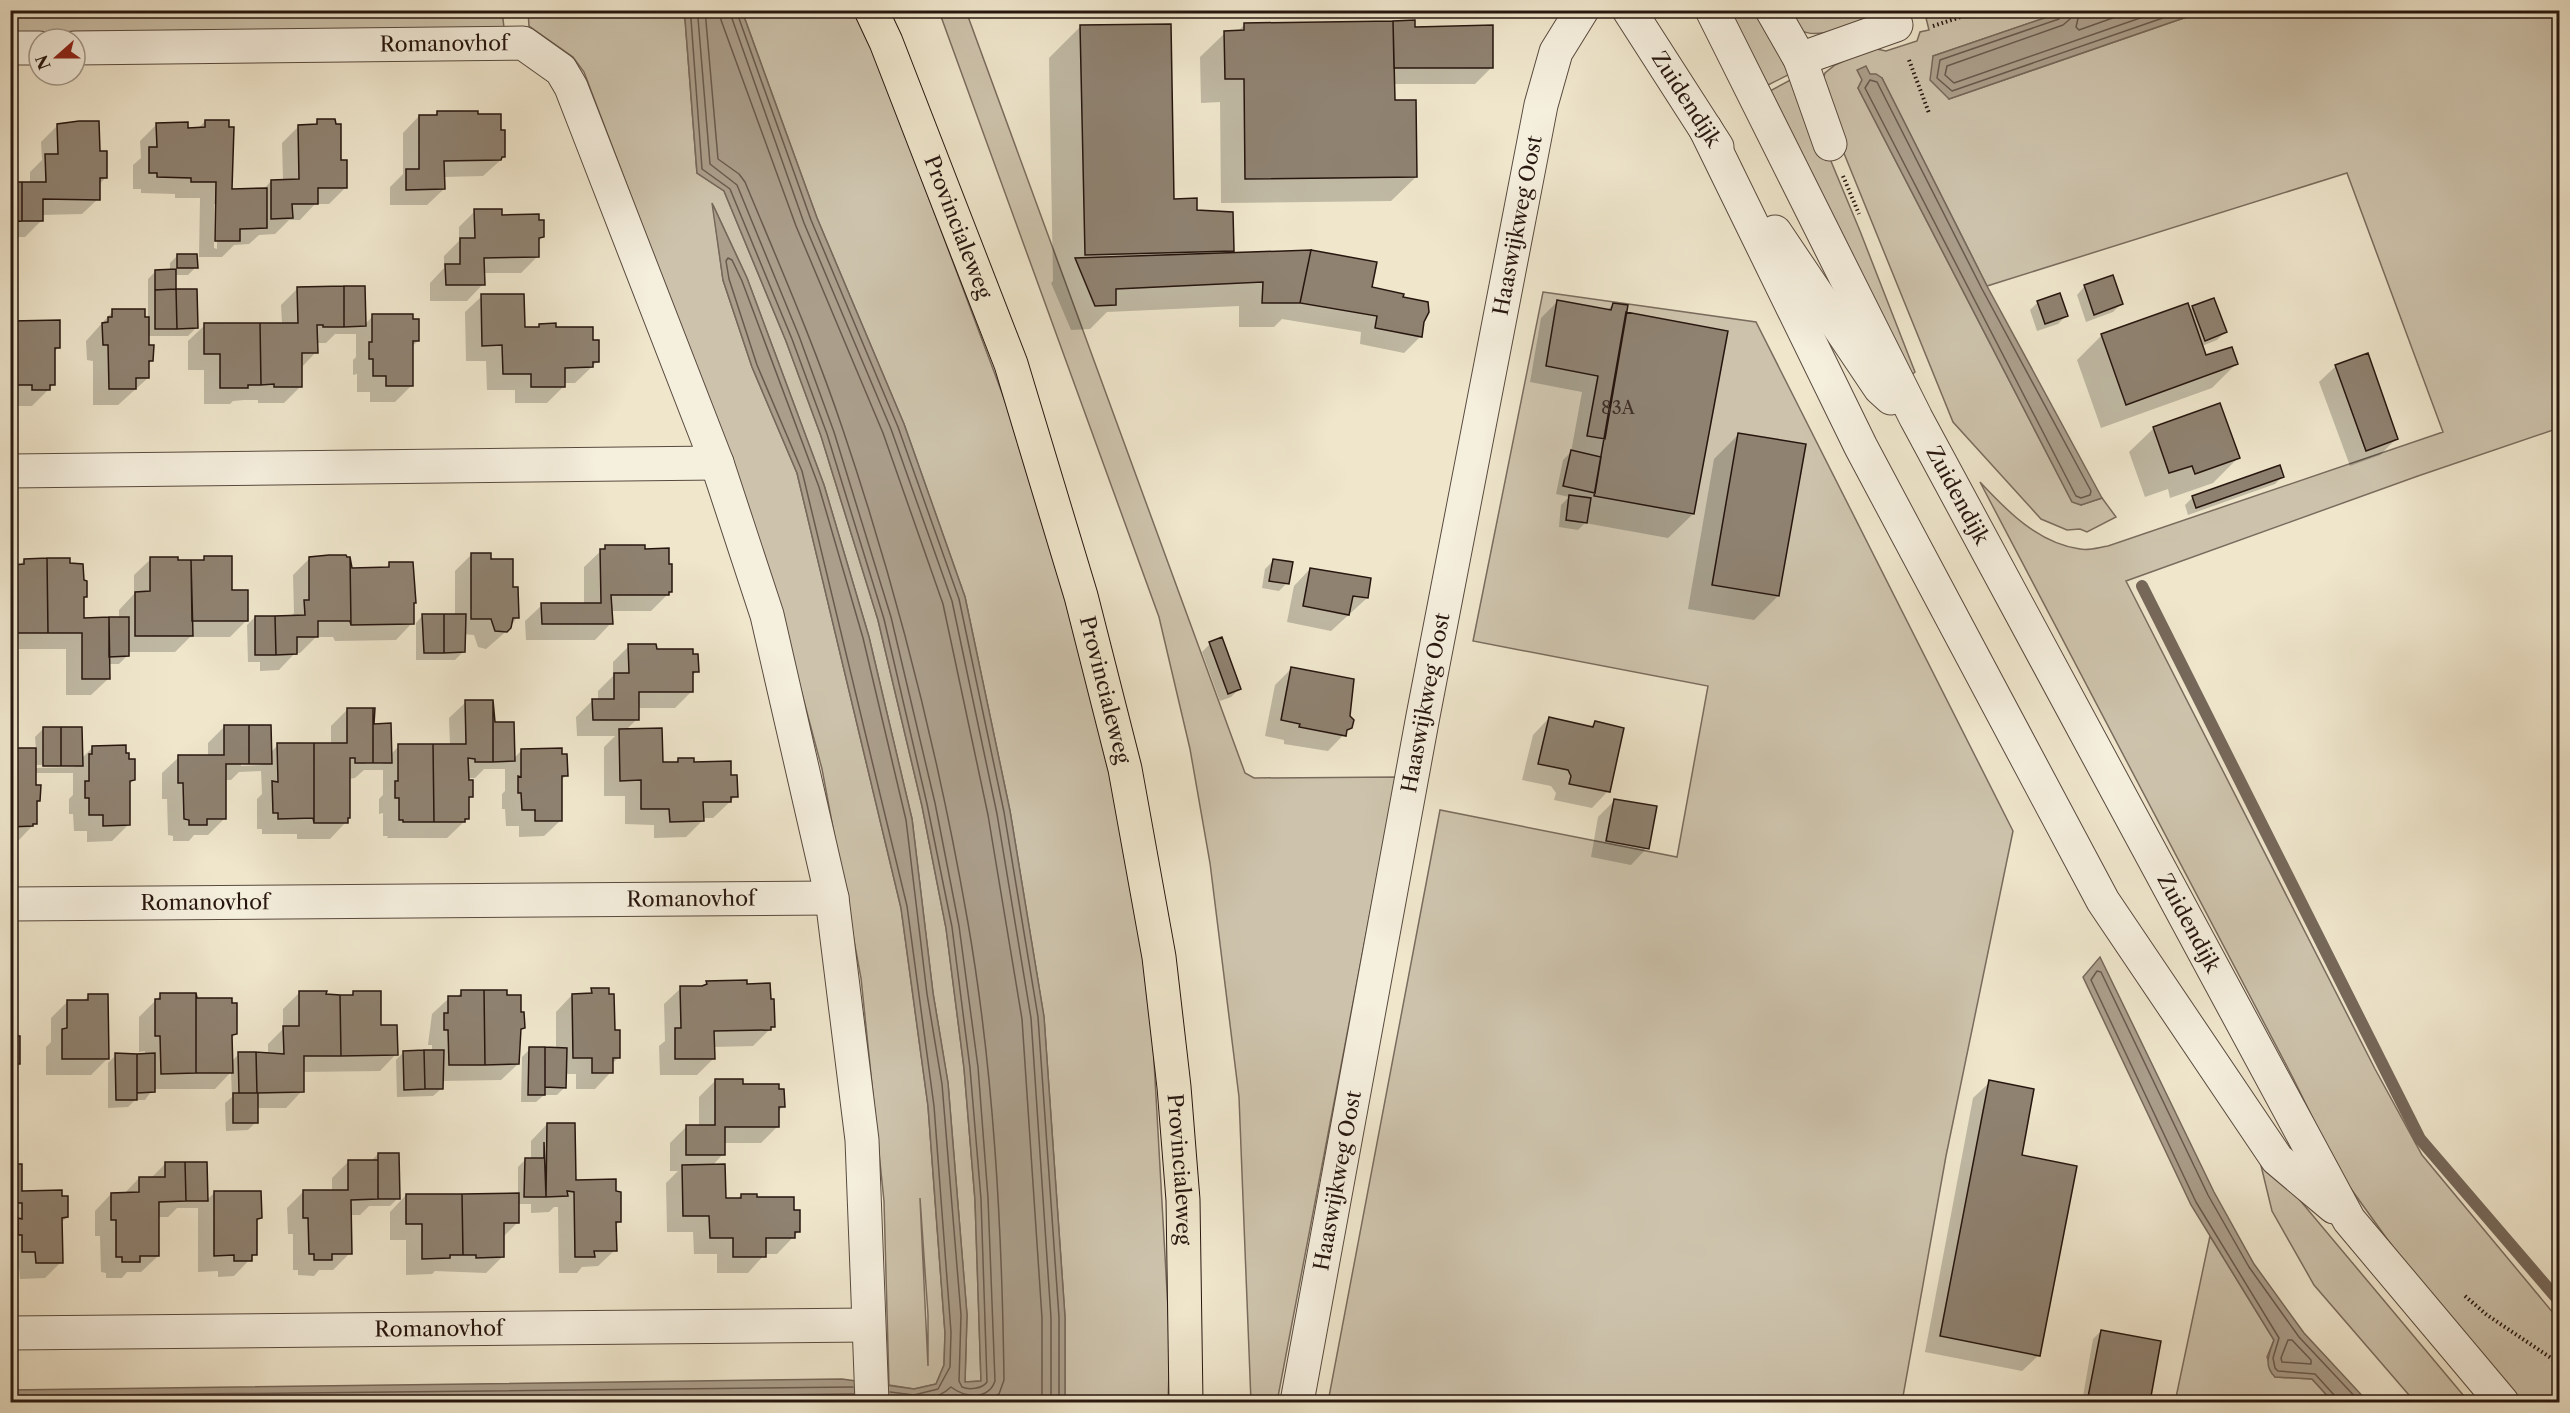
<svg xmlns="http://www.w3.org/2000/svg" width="2570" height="1413" viewBox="0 0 2570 1413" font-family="'Libre Caslon Text',serif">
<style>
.green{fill:#cdc3ac;stroke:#7a6c5e;stroke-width:1.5;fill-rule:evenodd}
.water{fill:#ab9f8c;stroke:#76685a;stroke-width:1.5}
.shadow{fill:#0003;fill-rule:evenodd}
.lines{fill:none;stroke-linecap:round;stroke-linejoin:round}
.shore{stroke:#695a4e;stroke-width:1.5}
.stream{stroke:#76685a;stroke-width:12}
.building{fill:#8f8271;stroke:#27160f;stroke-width:1.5}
.minor-casing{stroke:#594a3e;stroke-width:35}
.major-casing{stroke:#27160f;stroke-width:35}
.path{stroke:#27160f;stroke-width:4;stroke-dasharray:1.5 3;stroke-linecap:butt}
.minor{stroke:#f5efde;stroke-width:33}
.major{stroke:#efe6cc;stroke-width:33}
.labels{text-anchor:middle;stroke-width:5;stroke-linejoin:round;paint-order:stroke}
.number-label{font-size:18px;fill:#413128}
.street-label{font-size:21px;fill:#27160f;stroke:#f5efde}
</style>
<rect width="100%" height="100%" fill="#efe6cc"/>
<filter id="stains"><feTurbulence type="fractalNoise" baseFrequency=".00333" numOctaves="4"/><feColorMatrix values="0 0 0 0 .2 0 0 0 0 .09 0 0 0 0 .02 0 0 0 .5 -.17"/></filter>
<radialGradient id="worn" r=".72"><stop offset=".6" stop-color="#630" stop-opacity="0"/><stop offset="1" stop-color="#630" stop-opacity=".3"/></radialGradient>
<path class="green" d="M502,10L504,28L11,32L10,11Z
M528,11H680L685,19L697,173L724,191L786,341L821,436L878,620L922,806L946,928L964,1068L975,1200L981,1381L965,1382L967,1315L948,1083L933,993L912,819L869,637L824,485L747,278L713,205L723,280L752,367L797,473L901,908L928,1106L945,1333L944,1365L936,1384L914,1389L889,1385L884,1201L861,978L822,769L772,581L737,475L584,72L573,57L529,26ZM920,1198L928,1315V1366L920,1199Z
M742,11H859L1008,409L1058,559L1114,771L1151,1008L1170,1344L1168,1402H1065V1317L1044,1017L1010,811L965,597L904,424L817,218Z
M939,11H966L1245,773L1254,778L1396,777L1277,1402H1251L1239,1097L1210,863L1190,749L1159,617Z
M1725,11H1762L1790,74L1764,87Z
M1783,11H1891C1870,18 1818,44 1799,29C1793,25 1788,16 1783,11Z
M1949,11H2065L1933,56L1949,99L2204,11H2559V428L2418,476L2126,581L2375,1069L2422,1155L2559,1320V1402H2518L2421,1286L2341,1175L2293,1078L1980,482C2007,511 2038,543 2080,549C2089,551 2100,547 2108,546L2443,432L2347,173L1987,286L1882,78L1862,80L1858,88L2072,502L2081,505L2102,498L2116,517L2087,532L2080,529L2067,530L2041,519L1953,422L1839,141L1822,82L1825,73L1835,65L1872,48L1886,51L1917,41L1920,32L1929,30L1926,18Z
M1796,77L1860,231L1915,372L1911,375L1768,92Z
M1543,292L1756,322L2013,831L1946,1156L1902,1402H1328L1440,810L1677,857L1708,686L1473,641Z
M2257,1149L2469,1402H2415L2314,1285L2272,1211Z
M2210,1236L2274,1340L2267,1357L2275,1377L2312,1379L2333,1402H2175Z"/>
<path class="water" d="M680,11H742L817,218L904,424L965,597L1010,811L1044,1017L1065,1317V1402H11L10,1390L842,1379L914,1389L936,1384L944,1365L945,1333L928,1106L901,908L797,473L752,367L723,280L712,203L747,278L824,485L869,637L912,819L933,993L948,1083L967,1315L965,1382L981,1381L975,1200L964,1068L946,928L922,806L878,620L821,436L786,341L724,191L697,173L685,19Z
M2065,11H2204L1949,99L1930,80L1933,56Z
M1866,66L1870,74H1876L1882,78L1987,286L2102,498L2081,505L2072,502L1858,88L1862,80L1857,70Z
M2100,957L2214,1192L2254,1264L2304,1333L2368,1402H2333L2312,1379L2275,1377C2263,1365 2269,1354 2274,1340L2191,1205L2083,977Z"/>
<path class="shadow" d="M1244,25L1414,28L1492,67L1475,84H1393L1394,102L1416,177L1391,201L1221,203L1220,102L1201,103L1200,57L1225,33L1237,32Z
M1081,26L1173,200L1196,212L1233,250L1228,255L1370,289L1402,299L1423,321L1421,336L1404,353L1360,344L1361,332L1282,319L1274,327H1239V306L1107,312L1090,329L1071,330L1051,283L1053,281L1049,58Z
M438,112L504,157L483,176L443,177L444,189L427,205H390V187L403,174V133L419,116H434Z
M318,120L340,162L345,188L329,204H315L300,220H289L275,234L259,235L249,244L234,245L222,257H199L200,198H175V194L141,193V189H133V165L141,158L140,141L157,124L198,129L205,121L230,190H263L271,181H283L282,143L299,126H313ZM214,204H217V249L214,248Z
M58,125L98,152L106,177L99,185V198L82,214L42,215V220L25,237H10V184L30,183V172L42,160L41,142Z
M475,211L538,221L543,237L537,242L538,256L521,273H483V284L467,301H430V283L444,268V256L459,241V227Z
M178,255L196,267L188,275H175L174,291L196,328L188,336H148L152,360L148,365V378L118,405H93V361L87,360L86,341L113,311L148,318V279L156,271H170V263Z
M2112,277L2121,304L2113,312L2086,322L2077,295L2084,287Z
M298,288L364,325L373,316L418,341L411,347L412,385L395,402H370V392H357V374L353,375V360L356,357V334H335L326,343H316V352L301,368V386L284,403H258V400H244L233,401L230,404H204V370H188V341L205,325L282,324L281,305Z
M482,296L523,329H536L540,325L592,342L598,361L575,383H564V386L547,403H515V390H487L486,361H466L465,312Z
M1558,301L1607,310L1614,304L1625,314L1693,514L1668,538L1585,523L1578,530L1559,527L1561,505L1569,497L1556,494L1563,460L1571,452L1582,392L1530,382L1541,318Z
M2038,302L2066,316L2058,324L2037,331L2030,310Z
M2193,307L2225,332L2217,340L2202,346L2205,357L2236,364L2212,388L2101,428L2077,360L2102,335L2189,311Z
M13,322L59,347L53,353L54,384L32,406H16V401H10V324Z
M2336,366L2396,439L2380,455L2350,466L2319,382Z
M2154,428L2238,458L2213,483L2170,498L2168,489L2145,497L2129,452Z
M1739,434L1778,596L1754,620L1688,609L1714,459Z
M2283,476L2275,484L2188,515L2185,505L2193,497Z
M605,547L644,550L671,591L651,611H611V623L595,640H526L525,621L542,605H584V567Z
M472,554L490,560L517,617L510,628L486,649L478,647L474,635L463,634V652L455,660H416V623L423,615H455V571Z
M205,558L231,592L247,620L230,637H190L175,652H127V656L119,664H108V679L91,695H66V649H10V567L19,566L24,560L69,565L86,596L82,600V619H119V610L134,594V575L151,559L202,561Z
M309,559L350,569H385L389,564L414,603L412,605V623L396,640L335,641L333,637H316L300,653H295L279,670L260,671V662H248L247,625L255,617H290L294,613L293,575Z
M1273,561L1287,583L1279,591L1262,588L1265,569Z
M1310,569L1367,598L1331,631L1287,622L1294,586Z
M1210,644L1239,689L1231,697L1220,701L1202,652Z
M629,646L656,651L697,671L691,677L692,691L675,708H637V719L626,730L661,763H675L678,759L730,776L736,796L713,818H702V821L686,837L654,838V825L625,824V796H604V747L615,736H577L576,717L593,700H598V691L613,676V662Z
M1292,668L1353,692L1348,716L1351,727L1328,751L1284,744V740L1265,736L1275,685Z
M466,702L492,724L513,759L522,750L567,775L560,781L561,820L544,836L519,837V826H506L505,809H502V794L505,791V769H484L475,778H467L472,796L467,800V819L447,838H387L388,836H383V813L379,814V799L383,795V770H364L355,778L348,779L346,822L330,839H297V834H262V829H257V799L262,794L261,771L239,772L231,780H224L225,818L208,835H194L189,841H173V836L168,835L167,799H162V773L179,757L208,756V743L224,727L270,753L278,745L331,744V726L347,710L371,725L390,755L399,746L450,745L449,718ZM366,761H383V764H366ZM261,762V765L241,766V763Z
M1549,718L1590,727L1595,723L1608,791L1592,808L1554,800L1556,793L1551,786L1522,780L1533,735Z
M43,729L81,759L93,747L134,780L128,785V825L112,841L87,842V831H74L73,814H69V799L73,795V773H35V787L39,801L35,804V823L19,840L10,842V750H36L35,737ZM75,764V767L36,768V765Z
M1615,800L1647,848L1631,865L1591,857L1598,817Z
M707,982L746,985L773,1026L753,1046L713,1047V1059L697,1075H660L659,1046L665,1041L664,1004L681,988H702Z
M592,990L613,1031L619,1057L611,1065V1072L595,1089H576V1074H565V1087L557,1095H544L536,1102H521L522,1057L530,1049H556V1012L572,995H586Z
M462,991L506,997L519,1014L523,1028L519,1032L518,1064L501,1080L441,1081V1089L433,1096L397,1097L396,1060L404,1052H432V1045H428L432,1014L449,998H456Z
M354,992L380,1027L396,1054L380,1071L302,1072V1091L286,1108H256V1122L248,1130L226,1131L225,1103L232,1097L231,1072L215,1089H153L145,1100H135L128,1107L108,1108V1063L116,1055H145V1051L139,1052V1017L161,995L196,999L236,1034L231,1039V1062L239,1054L268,1055V1044L283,1029V1009L299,993L350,996Z
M89,996L107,1059L91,1075H46V1047L51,1042V1018L67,1002L83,1001Z
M10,1002L18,1064L10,1071Z
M715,1081L742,1086L783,1106L778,1112V1126L761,1143H723V1154L712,1166L724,1199H737L741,1195L793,1212L799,1231L777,1254H765L748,1273H717V1254H694L693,1232H667L666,1183L678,1171H670V1143L686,1127H699V1097Z
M1990,1082L2020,1157L2039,1355L2022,1371L1925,1352L1973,1098Z
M547,1124L574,1182L620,1221L615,1226V1250L598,1266L582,1267L577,1273H559L558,1207H554L549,1212L531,1213V1204H518V1222L502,1238V1257L486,1273L435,1271L432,1274L406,1275V1240H390V1212L406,1195L518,1194V1167L526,1159H531V1141Z
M378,1154L398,1198L390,1206H369L360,1215H349L350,1253L333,1270H319L314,1276L298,1275V1270H293V1234H288L287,1208L303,1192L332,1191V1178L348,1162L371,1161Z
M165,1164H205L206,1201L214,1193L261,1218L255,1223V1254L234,1276L218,1277V1271L198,1272V1208H177L168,1217H158V1256L141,1272H127L122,1278H106V1273L101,1272L100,1236H95V1211L111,1194H124L139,1178H151Z
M10,1165L21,1192L67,1217L61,1223V1262L45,1278L20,1279L19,1268H10Z
M2101,1331L2160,1343L2148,1402H2082L2093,1339Z"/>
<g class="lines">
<path class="shore" d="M687,10L691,19L702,169L730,189L792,339L827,434L884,619L927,804L952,927L970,1068L981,1199L987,1382C982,1389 969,1390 962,1387L959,1381L961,1315L942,1084L927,994L906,820L863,638L819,487L742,281L732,260L728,258L726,261L729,279L757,365L802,471L907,906L934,1106L951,1332L950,1367L938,1389L914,1395L890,1392
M695,10L698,18L710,164L737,185L799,336L834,432L891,617L935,803L959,926L978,1067L988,1198L995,1381C988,1401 964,1397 951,1387C934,1403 912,1402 890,1399
M705,10L718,159L739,174L745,182C779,264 815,346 843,430C897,590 939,756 968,923C994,1073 1002,1228 1004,1380L999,1394L986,1402
M720,10L721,20L796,226L883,433L943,604L988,815L1022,1019L1042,1318V1402
M729,10L804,223L891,429L952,601L997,814L1031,1018L1051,1318V1402
M736,10L811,220L898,427L959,599L1004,812L1038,1017L1059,1317V1402
M2064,10L2059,19L1940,60L1937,78L1952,91L2186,10
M2071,10L2070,19L2063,25L1947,66L1945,75L1954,83L2163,10
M2080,10L2076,27L2079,30L2135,10
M1870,80L1877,82L1982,289L2091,491L2090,495L2081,498L2076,496L1865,88Z
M2288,1340H2292L2311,1360V1364L2282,1362L2281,1358Z
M10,1396L853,1387
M77,1402L854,1394
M786,1402H846
M2337,1402L2335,1396L2315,1374L2278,1371L2275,1368L2273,1358L2279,1338L2196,1202L2091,980L2097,971L2101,972L2208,1195L2249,1267L2299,1337L2360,1402"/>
<path class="stream" d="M2142,586L2420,1139L2560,1302"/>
</g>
<path class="building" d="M1415,20V27L1493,25V68H1394L1393,21Z
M1393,21L1395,100H1416L1417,177L1245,179L1244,79H1225L1224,31L1244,30V23Z
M1171,24L1174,199L1197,198V210L1233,212L1234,251L1085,255L1080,25Z
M437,111H478V114H501V130H505V157H502L501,160L444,161L445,189L406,190V169H419V115H437Z
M317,119H335L336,124H341V160H347V188H318V204H292L293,218L271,219V180L299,179L298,125L317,124Z
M205,120H229V127H234L232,189L267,188V228L240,229V241H215L216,182H191V178L157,177V173H149V147H157L156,123L188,122V128L205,127Z
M79,121H99L100,151H107V178H100V200L43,199V221H22V182H46L45,154H58L57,124Z
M10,182H22V221L10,222Z
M474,209H502V215L539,214V220H544V237L539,238V257L484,258L485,285H446L445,264H460V238H475Z
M1311,250L1377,262L1372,287L1404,294L1403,297L1428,302L1429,312L1424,322L1422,337L1375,328L1377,316L1300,303Z
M1311,250L1300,303H1262L1263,282L1116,289V305L1095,306L1075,258Z
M177,254H197L198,268H177Z
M176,269V289L155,290V270Z
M2113,275L2123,304L2094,315L2084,285Z
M10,283H14V313H10Z
M344,286V327H323V325H317L318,353H302V387H274V384L261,385L260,323H298L297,287Z
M344,286H365L366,326L344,327Z
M176,289H197L198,328L177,329Z
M176,289L177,329H155V290Z
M2060,293L2068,316L2045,324L2037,301Z
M481,294H524L525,327H539V324L556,323V327H593V340H599V362H593V367L565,368V387H531V374H503L502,345L482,346Z
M2214,298L2227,332L2205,341L2192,306Z
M1557,300L1611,310L1613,303L1628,305L1605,439L1587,436L1598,376L1546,366Z
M2188,303L2206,355L2232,347L2238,364L2126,405L2101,334Z
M112,309H145V317H149V345H154L153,361H149V378H136V389H109L108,345H103L102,323L108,322V317H112Z
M1626,312L1728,331L1694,514L1594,496Z
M372,314H413V319H419V341H413V386H386V376H373V359H369V342H372Z
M60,320V348H55V385H50V390H32V385H12V321Z
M204,323H260L261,385H248V388H220V354H204Z
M2368,353L2398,439L2366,451L2335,365Z
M2220,403L2240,458L2195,474L2192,466L2169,473L2153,427Z
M1738,433L1806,444L1779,596L1712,585Z
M1571,450L1601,457L1595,493L1563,486Z
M2280,465L2284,477L2196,508L2192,496Z
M1569,495L1591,498L1587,523L1566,520Z
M605,545H645V549L669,548V564H672V592H669V595H611L613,624H542L541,603H601L600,549H605Z
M471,553H491V559H513V587H518L519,618H513L511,628L507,632L495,631L491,619H471Z
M329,555H346L347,557H350L351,625L350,621H318V637H297V654L276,655L275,616L305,615L304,600H309V557Z
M204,556H232V590H248V621H192L191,560H204Z
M150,557H178V560H191L193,636H135V592L150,591Z
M350,557L352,568L389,567V562H413L416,603H414V624L351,625Z
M47,558L48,633H14V625L12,626L10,565L24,564V559Z
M47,558H70V563L83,564L84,580L87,581V597H84V618L109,617L110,679H82V633H48Z
M1273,559L1293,562L1289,584L1269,581Z
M1310,568L1371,578L1368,598L1353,596L1349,615L1303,606Z
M422,614H444V653H424Z
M444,614H466L465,652L444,653Z
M255,616H275L276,655H255Z
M109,617H129V656L109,657Z
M1222,637L1241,689L1228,694L1209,642Z
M628,644H656L657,649H693V654H698L699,672H693V692H639V720H593L592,699H614V673H629Z
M1291,667L1354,679L1350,716L1354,720L1352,728L1347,730L1346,736L1299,727L1300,724L1281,720Z
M465,700H493V762H475V759L468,758L469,780H473V797H469V819H465V822H434L433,744H466Z
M493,700L495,722H514L515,761L493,762Z
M347,708H373V763H355V758H350V818H348V823H314V743H347Z
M373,708H375L374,724L391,723L392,763H373Z
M1549,717L1593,727L1595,721L1624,728L1610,792L1569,784L1571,776L1568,770L1538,764Z
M224,725H249V764H226V819H207V825H189V820L184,819L183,783H178V755H224Z
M249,725H271L272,764H249Z
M43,727H61V766H43Z
M61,727H82L83,766H61Z
M662,728L663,762H678V758H694V762L731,761V775H737L738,797H731V802H703L704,821L670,822L669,809H641V780L620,781L619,729Z
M277,743H314V823L313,818L278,819V813H273L272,781L278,782Z
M398,744H433L434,822H403V820H399V798H395V781H398Z
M126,745V753H129V759H135V780L130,781V825L103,826V815H89V798H85V781H89V754H92V746Z
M10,748H36V785H41L40,801H37V824H33V826L10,827Z
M562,748V754H567L568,776H562V821H535V810H522L521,793H518V776L521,777V749Z
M1614,799L1657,806L1649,849L1606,841Z
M747,980V984L770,983L771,999H774L775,1027H771V1030L714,1031L715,1059H675V1028H681L680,986H702L707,984L706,981Z
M591,988H609V994H614L615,1030H620V1058H613V1073H592V1058H573L572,994L592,993Z
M461,990H484L485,1065H449L448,1030H444V1013H448V996H461Z
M484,990H507V995H521V1012H524L525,1028L521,1029L519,1064L485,1065Z
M299,991H327L326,994L340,995L341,1056H304V1092L257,1093L256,1052L284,1054L283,1026H299Z
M353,991H381V1025H397L398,1055L341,1056L340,995H353Z
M160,993H196V1073L161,1074L160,1036H155V999H160Z
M196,993L197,998H232V1003H237V1034L232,1035L233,1073H196Z
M88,994H108L109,1059H62V1029L67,1028V1000H88Z
M10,1000H14L15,1036H20V1064H10Z
M529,1047H545V1095H528Z
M545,1047L567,1048L566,1088L545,1087Z
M424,1050H444L443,1089H425Z
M424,1050L425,1089L404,1090L403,1051Z
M238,1052H256L257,1093H239Z
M115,1053L137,1054V1100H116Z
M155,1053V1092L137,1093V1054Z
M715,1079H743V1084H779V1089H784L785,1107H779V1127H725V1155H686V1125H715Z
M1989,1080L2034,1089L2022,1155L2077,1166L2040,1356L1940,1336Z
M233,1093H258V1123H233Z
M547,1123H575L576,1180L616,1179V1191L621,1192V1222H616L617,1251H594L595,1257H575L574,1192L567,1191L568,1196L546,1197Z
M544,1142L546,1197H524L525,1158H544Z
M378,1153H399L400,1199H378Z
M348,1160H378V1199L351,1200L352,1254H332V1260H314V1254H309L308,1218H303V1190H348Z
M165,1162H185L186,1201L159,1202V1256H140V1262H122V1257H116V1220H111V1193L139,1192V1177H165Z
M185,1162H207L208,1201H186Z
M10,1164H22V1191L62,1190V1196H68V1217L62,1218L63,1263H36L35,1252H22V1235H18V1218L22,1219V1203H10Z
M725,1164L726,1198H741V1194H757V1197H794V1210H800V1232H795V1238H766V1257H733V1238H710L709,1216H683L682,1165Z
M214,1191H261L262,1218L257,1219V1255H252V1261H234V1255L214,1256Z
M519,1193V1223H504V1257L476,1258V1255H463L462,1194Z
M406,1194H462L463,1255H450V1258L422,1259V1224H406Z
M2101,1330L2161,1341L2150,1402H2087Z"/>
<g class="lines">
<defs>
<g id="minor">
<path id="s1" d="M1629,10L1717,147"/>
<path id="s2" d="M1712,10L1916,418L2349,1220L2502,1402"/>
<path d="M1772,10L1800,59L1830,144"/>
<path d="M10,48H39"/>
<path id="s3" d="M75,48L523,43L561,70L571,87L717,463L767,615L832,898L862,1140L872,1402"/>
<path d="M1800,59L1896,25"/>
<path d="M1705,128L1861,447L2103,901L2277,1159L2334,1207"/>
<path d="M1775,232L1880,388L1891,398"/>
<path d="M10,471L717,463"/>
<path id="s4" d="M10,904L832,898"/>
<path id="s5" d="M10,1333L868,1325"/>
<path id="s6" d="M1297,1402L1423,716L1541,105L1556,52L1582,10"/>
</g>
<g id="major">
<path id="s7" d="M871,10L886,42L1011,364L1081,596L1125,769L1159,957L1174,1087L1183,1200L1186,1402"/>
</g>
</defs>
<use href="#minor" class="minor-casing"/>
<use href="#major" class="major-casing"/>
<path class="path" d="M1933,26L1982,10
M1909,60L1929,113
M1843,176L1859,214
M2465,1296L2487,1315L2560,1364"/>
<use href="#minor" class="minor"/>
<use href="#major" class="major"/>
</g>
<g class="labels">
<g class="number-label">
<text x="1618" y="414">83A</text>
</g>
<g class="street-label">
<text dy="7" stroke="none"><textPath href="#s3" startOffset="369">Romanovhof</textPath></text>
<text dy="7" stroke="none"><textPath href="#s1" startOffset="106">Zuidendijk</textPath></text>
<text dy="7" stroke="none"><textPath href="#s6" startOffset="1197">Haaswijkweg Oost</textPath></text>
<text dy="7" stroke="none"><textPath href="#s7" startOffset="234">Provincialeweg</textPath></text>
<text dy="7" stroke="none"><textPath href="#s2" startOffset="544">Zuidendijk</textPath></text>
<text dy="7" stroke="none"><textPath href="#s7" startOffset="720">Provincialeweg</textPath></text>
<text dy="7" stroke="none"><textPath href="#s6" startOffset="711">Haaswijkweg Oost</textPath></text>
<text dy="7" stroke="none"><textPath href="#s4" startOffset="681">Romanovhof</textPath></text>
<text dy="7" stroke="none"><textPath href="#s4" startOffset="195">Romanovhof</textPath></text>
<text dy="7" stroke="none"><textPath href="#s2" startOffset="1030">Zuidendijk</textPath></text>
<text dy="7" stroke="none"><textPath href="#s7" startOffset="1206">Provincialeweg</textPath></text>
<text dy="7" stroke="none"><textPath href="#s6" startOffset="225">Haaswijkweg Oost</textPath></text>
<text dy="7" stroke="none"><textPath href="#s5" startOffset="429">Romanovhof</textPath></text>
</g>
</g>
<rect width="2570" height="1413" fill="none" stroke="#efe6cc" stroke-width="36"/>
<rect x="12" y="12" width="2546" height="1389" fill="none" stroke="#27160f" stroke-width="3"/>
<rect x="18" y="18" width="2534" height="1377" fill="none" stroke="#27160f" stroke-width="1.5"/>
<g transform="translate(57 57) rotate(249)"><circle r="28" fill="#f5efde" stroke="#a3988b" stroke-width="1.5"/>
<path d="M0-4.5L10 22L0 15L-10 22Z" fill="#8f2418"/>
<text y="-9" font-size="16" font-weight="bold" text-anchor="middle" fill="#27160f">N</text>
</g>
<rect width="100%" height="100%" filter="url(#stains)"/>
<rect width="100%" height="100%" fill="url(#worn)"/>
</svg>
